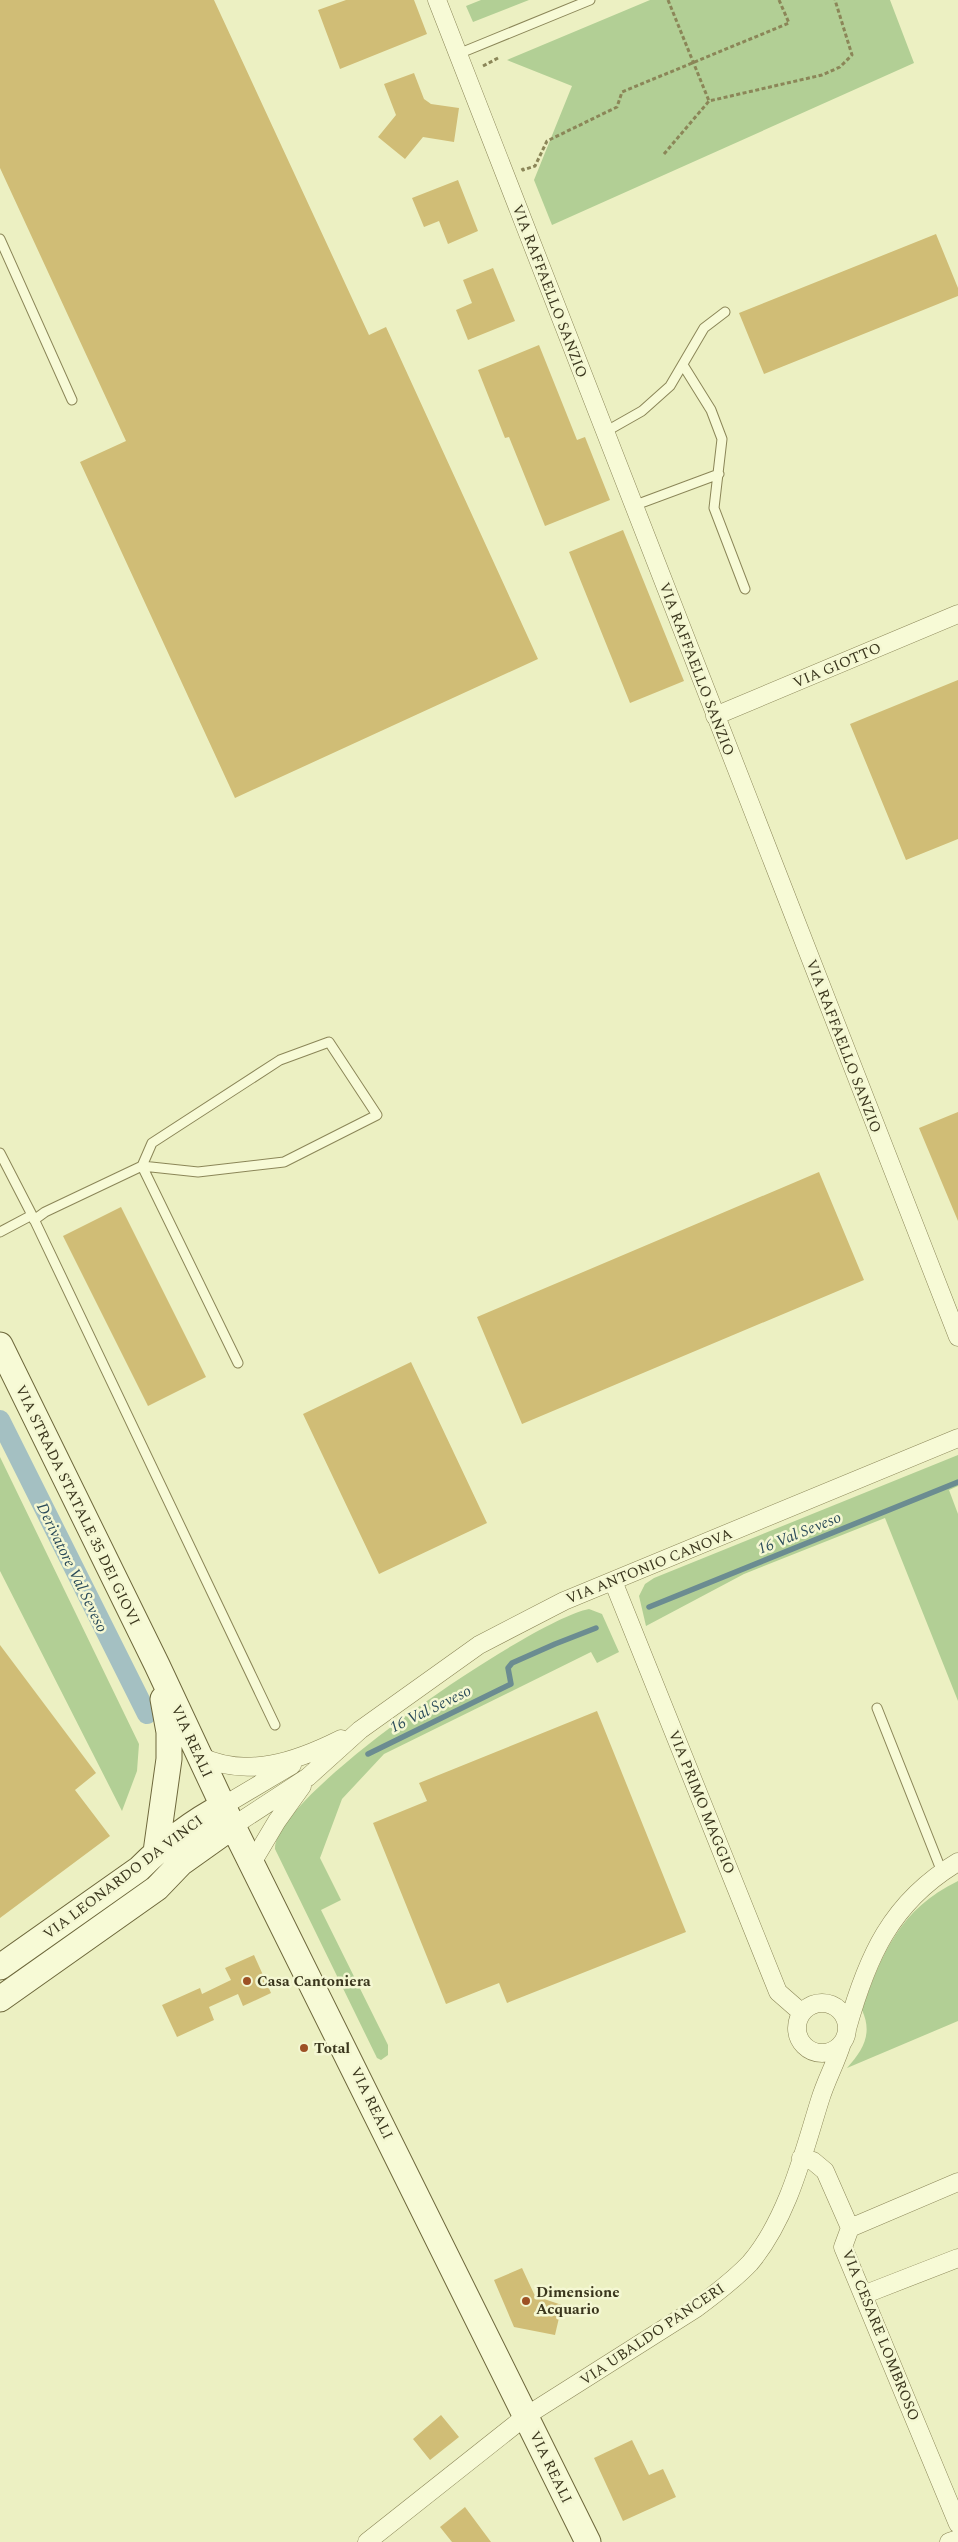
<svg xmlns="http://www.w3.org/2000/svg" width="958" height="2542" viewBox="0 0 958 2542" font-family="Spectral,serif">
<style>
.green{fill:#b2cf95}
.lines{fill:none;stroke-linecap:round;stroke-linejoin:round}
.stream{stroke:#6b8c91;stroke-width:5.5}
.canal{stroke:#a4c0c2;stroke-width:20}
.building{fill:#d0bd76}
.service-casing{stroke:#8b8658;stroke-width:11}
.minor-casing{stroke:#8b8658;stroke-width:19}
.secondary-casing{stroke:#6d673b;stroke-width:27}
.path{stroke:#8b8658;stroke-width:3;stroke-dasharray:4 2.5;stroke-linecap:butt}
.service{stroke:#f7fad6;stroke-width:9}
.minor{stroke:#f7fad6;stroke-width:18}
.secondary{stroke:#f7fad6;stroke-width:25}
.poi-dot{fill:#9d5125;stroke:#f4f7d2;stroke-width:2}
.labels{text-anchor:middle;stroke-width:5;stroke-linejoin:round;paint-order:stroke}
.street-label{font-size:15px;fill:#3a361d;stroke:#f4f7d2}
.poi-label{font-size:15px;font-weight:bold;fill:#3a361d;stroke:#f4f7d2;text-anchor:start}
.water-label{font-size:16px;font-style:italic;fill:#2c4c5a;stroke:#f4f7d2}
</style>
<rect width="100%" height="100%" fill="#ecf0c2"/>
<path class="green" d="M481,0H529L473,22L466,6Z
M650,0H890L914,63L552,225L534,180L572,86L507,60Z
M958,1455V1486L949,1490L958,1514V1701L885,1518L744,1574L646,1626L639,1596L645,1584L654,1578Z
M0,1457L139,1744L137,1771L122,1811L0,1571Z
M589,1609L602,1614L619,1652L597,1663L591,1652L384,1754L342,1799L320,1858L341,1900L321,1910L388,2045V2055L381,2060L377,2058L275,1849C273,1795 534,1619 589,1609Z
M958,1881V2021L847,2068C863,2050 873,2034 862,2010C882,1953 900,1909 958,1881Z"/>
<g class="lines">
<path class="stream" d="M649,1607L958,1482
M368,1754L511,1684L508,1668L512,1663L555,1644L596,1628"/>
<path class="canal" d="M0,1420L147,1714"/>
</g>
<path class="building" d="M0,0H214L369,335L386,327L538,659L235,798L80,462L126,441L0,168Z
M346,0H414L427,34L340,69L318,10Z
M414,73L424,99L431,104L459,108L454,142L423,137L405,159L378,137L396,115L384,84Z
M458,180L478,231L448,244L439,221L424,227L412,198Z
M936,234L958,288V296L764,374L739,313Z
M493,268L515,321L468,340L456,310L472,303L463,280Z
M539,345L577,440L585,437L610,500L545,526L509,437L505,438L478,370Z
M623,530L684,681L630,703L569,552Z
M958,680V839L906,860L850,724Z
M958,1112V1221L919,1128Z
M819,1172L864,1280L522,1424L477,1317Z
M121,1207L206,1377L148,1406L63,1236Z
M411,1362L487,1523L379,1574L303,1414Z
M0,1645L96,1773L75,1790L110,1836L0,1918Z
M597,1711L686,1932L507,2003L499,1983L446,2004L373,1823L427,1801L419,1783Z
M254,1955L271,1993L243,2006L238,1994L209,2007L214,2020L177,2037L162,2005L200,1988L202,1994L231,1980L225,1968Z
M522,2268L535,2296L562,2305L555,2335L514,2327L494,2280Z
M441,2415L459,2437L430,2460L413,2439Z
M632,2440L649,2475L663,2469L676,2497L623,2521L594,2458Z
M465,2507L491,2542H452L440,2527Z"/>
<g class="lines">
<defs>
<path id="service" d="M458,54L590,0
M0,239L72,400
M683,365L711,410L722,439L714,508L745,589
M605,432L642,411L670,386L704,328L725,312
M633,506L719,474
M0,1153L32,1215L275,1725
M34,1220L45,1212L142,1166L152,1143L280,1060L329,1042L377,1115L284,1162L198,1172L142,1166L238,1363
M0,1232L32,1215
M877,1708L942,1872"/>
<path id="minor" d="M437,0L958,1337
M715,716L958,614
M613,1581L778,1992L802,2013
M200,1756C247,1779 297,1761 341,1739
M223,1806L292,1765
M233,1826L308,1777L360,1730L479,1645L564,1601L958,1438
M252,1863L277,1821L302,1786
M797 2028a25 25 0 1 1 50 0a25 25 0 1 1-50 0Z
M847,2029C867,1957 891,1902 958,1862
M801,2158L813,2161L825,2171L850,2228L843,2247L958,2524
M850,2228L958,2182
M863,2295L958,2258
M367,2542L526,2416L695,2309C714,2295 734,2280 750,2263C788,2218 803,2154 820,2100C826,2080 836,2063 842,2043
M949,2542L958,2539"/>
<path id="secondary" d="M0,1345L157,1665L223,1806L588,2542
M156,1852L169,1759V1732L163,1699
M0,1967L139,1869C164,1844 192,1822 223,1806
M0,1999L157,1888L181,1863L233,1826"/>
</defs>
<use href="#service" class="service-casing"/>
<use href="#minor" class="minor-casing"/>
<use href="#secondary" class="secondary-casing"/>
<path class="path" d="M668,0L709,101
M483,66L500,57
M664,154L709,101L822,75L840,67L852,55L835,0
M522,168L523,170L535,166L547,141L617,107L622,92L789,23L779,0"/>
<use href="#service" class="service"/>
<use href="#minor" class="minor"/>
<use href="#secondary" class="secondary"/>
</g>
<g class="poi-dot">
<circle cx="247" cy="1981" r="5"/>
<circle cx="304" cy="2048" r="5"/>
<circle cx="526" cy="2301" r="5"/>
</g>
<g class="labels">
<g class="street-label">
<text transform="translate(550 291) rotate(69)" y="5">VIA RAFFAELLO SANZIO</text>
<text transform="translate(837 665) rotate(-23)" y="5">VIA GIOTTO</text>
<text transform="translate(697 669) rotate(69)" y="5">VIA RAFFAELLO SANZIO</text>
<text transform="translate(844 1046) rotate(69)" y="5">VIA RAFFAELLO SANZIO</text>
<text transform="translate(78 1505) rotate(64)" y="5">VIA STRADA STATALE 35 DEI GIOVI</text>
<text transform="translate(649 1566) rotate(-22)" y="5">VIA ANTONIO CANOVA</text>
<text transform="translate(192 1741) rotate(65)" y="5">VIA REALI</text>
<text transform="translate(702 1802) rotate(68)" y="5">VIA PRIMO MAGGIO</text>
<text transform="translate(123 1877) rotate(-37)" y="5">VIA LEONARDO DA VINCI</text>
<text transform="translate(372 2103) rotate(64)" y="5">VIA REALI</text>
<text transform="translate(652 2334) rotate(-34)" y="5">VIA UBALDO PANCERI</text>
<text transform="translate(881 2335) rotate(68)" y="5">VIA CESARE LOMBROSO</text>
<text transform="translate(551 2467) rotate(64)" y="5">VIA REALI</text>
</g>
<g class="poi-label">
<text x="257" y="1986">Casa Cantoniera</text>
<text x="314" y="2053">Total</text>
<text x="536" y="2297">Dimensione<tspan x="536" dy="17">Acquario</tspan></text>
</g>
<g class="water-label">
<text transform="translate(799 1532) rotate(-22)" y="6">16 Val Seveso</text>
<text transform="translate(73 1567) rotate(64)" y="6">Derivatore Val Seveso</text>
<text transform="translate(430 1708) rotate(-26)" y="6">16 Val Seveso</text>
</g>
</g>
</svg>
